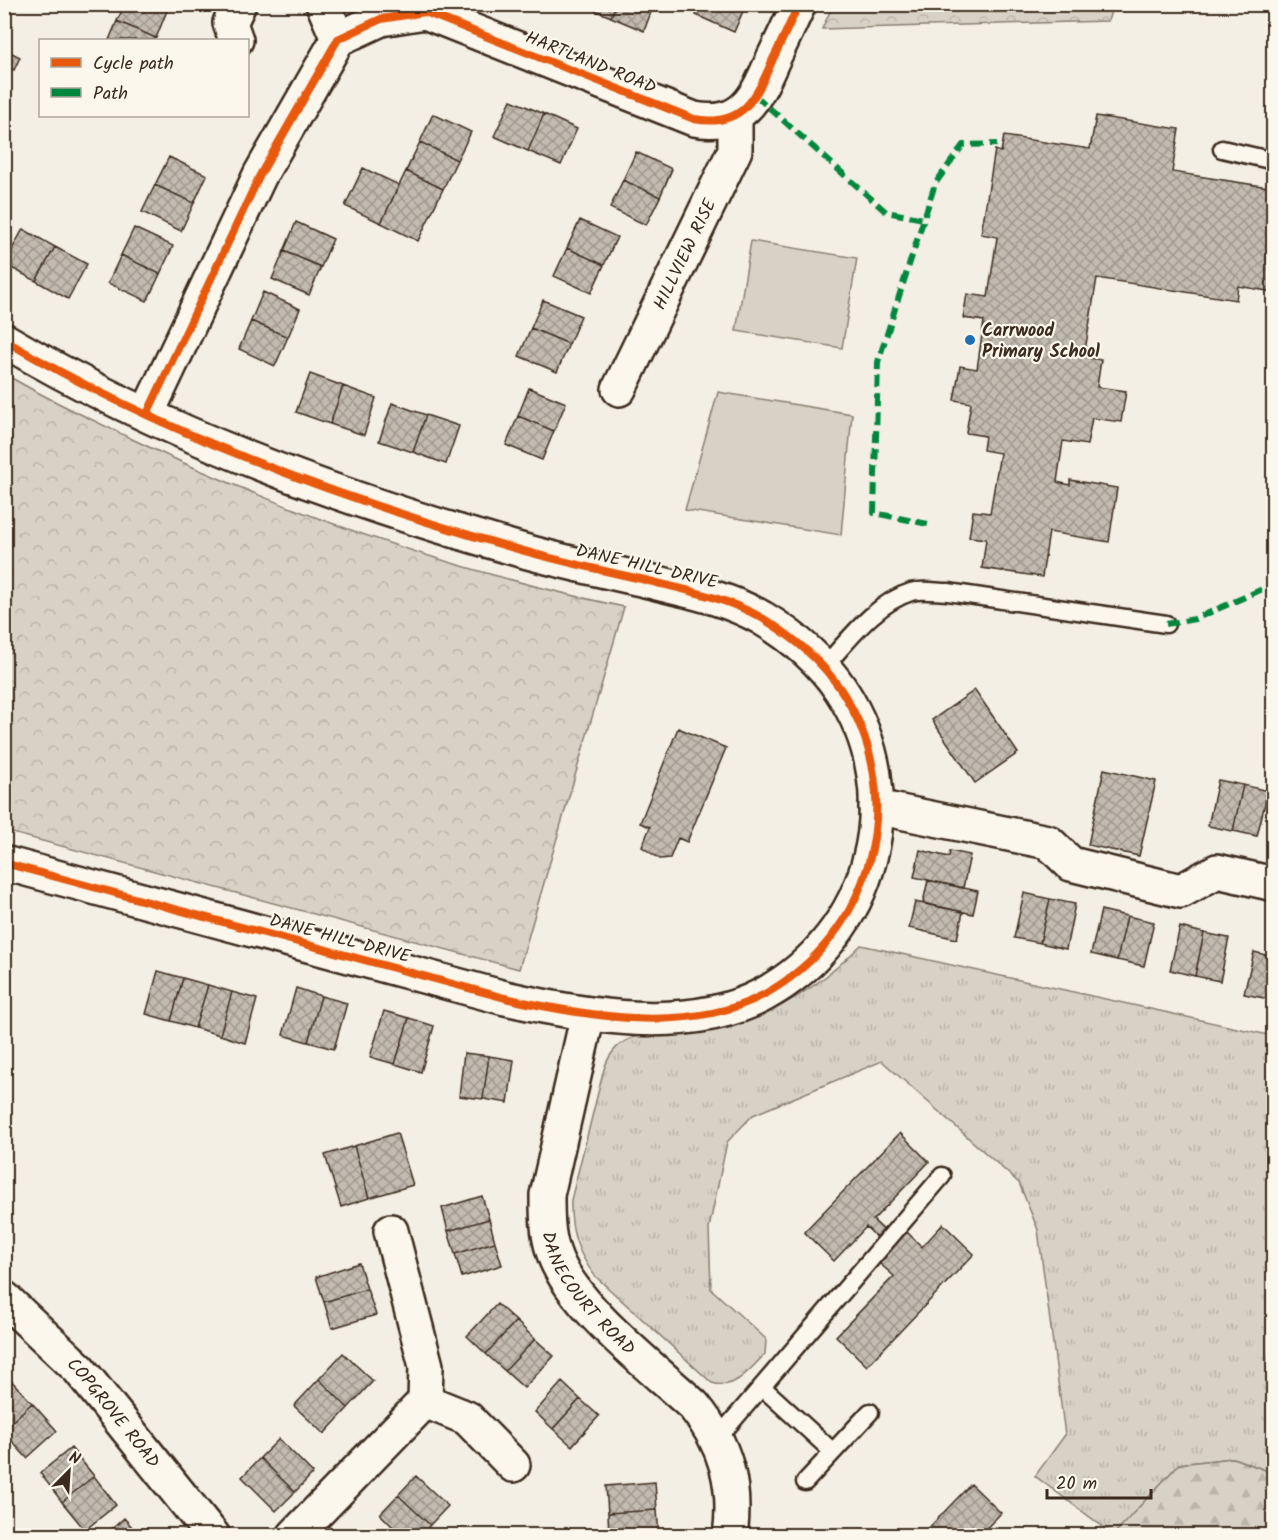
<svg xmlns="http://www.w3.org/2000/svg" width="1278" height="1540" viewBox="0 0 1278 1540" font-family="Kalam,sans-serif">
<style>
.grass{fill:url(#grass-tufts);stroke:#8a7e72;stroke-width:1.5}
.forest{fill:url(#forest-firs);stroke:#8a7e72;stroke-width:1.5}
.park{fill:url(#park-crowns);stroke:#8a7e72;stroke-width:1.5}
.pitch{fill:#d8d1c6;stroke:#8a7e72;stroke-width:1.5}
.building{fill:url(#building-cross-hatch);stroke:#3b2a1e;stroke-width:1.5}
.lines{fill:none;stroke-linecap:round;stroke-linejoin:round}
.lane-casing{stroke:#3b2a1e;stroke-width:21}
.street-casing{stroke:#3b2a1e;stroke-width:38}
.lane{stroke:#fbf7ec;stroke-width:16}
.street{stroke:#fbf7ec;stroke-width:33}
.quiet{stroke:#00873e;stroke-width:6;stroke-dasharray:12 6;stroke-linecap:butt}
.cycleway-casing{stroke:#fbf7ec;stroke-width:11}
.cycleway{stroke:#e8590c;stroke-width:8}
.poi-dot{fill:#1f6fb2;stroke:#fbf7ec;stroke-width:2}
.labels{text-anchor:middle;stroke-width:4.5;stroke-linejoin:round;paint-order:stroke}
.street-label{font-size:18px;fill:#3b2a1e;stroke:#fbf7ec}
.poi-label{font-size:18px;font-weight:bold;fill:#3b2a1e;stroke:#fbf7ec;text-anchor:start}
</style>
<defs>
<pattern id="grass-tufts" width="24" height="20" patternUnits="userSpaceOnUse" patternTransform="scale(1.5)"><rect width="24" height="20" fill="#d8d1c6"/><path d="M3 7l-1-3M5 7V3M7 7l1-3M15 17l-1-3M17 17v-4M19 17l1-3" fill="none" stroke="#bab4aa"/></pattern>
<pattern id="forest-firs" width="22" height="20" patternUnits="userSpaceOnUse" patternTransform="scale(1.5)"><rect width="22" height="20" fill="#d8d1c6"/><path d="M5 1l3.5 6h-7zM16 11l3.5 6h-7z" fill="#bab4aa"/></pattern>
<pattern id="park-crowns" width="20" height="18" patternUnits="userSpaceOnUse" patternTransform="scale(1.5)"><rect width="20" height="18" fill="#d8d1c6"/><path d="M2 6a3 3 0 1 1 6 0M12 15a3 3 0 1 1 6 0" fill="none" stroke="#bab4aa"/></pattern>
<pattern id="building-cross-hatch" width="8" height="8" patternUnits="userSpaceOnUse" patternTransform="scale(1.5)"><rect width="8" height="8" fill="#c3bbb0"/><path d="M0 0l8 8M0 8l8-8" fill="none" stroke="#a0988f"/></pattern>
</defs>
<rect width="100%" height="100%" fill="#f3efe4"/>
<filter id="ink" filterUnits="userSpaceOnUse"><feTurbulence type="fractalNoise" baseFrequency=".0167" numOctaves="2"/><feDisplacementMap in="SourceGraphic" scale="12" xChannelSelector="R" yChannelSelector="G"/><feConvolveMatrix kernelMatrix="1 2 1 2 8 2 1 2 1" color-interpolation-filters="sRGB"/></filter>
<g filter="url(#ink)">
<path class="grass" d="M861,945L1273,1036V1473L1233,1458L1179,1464L1114,1535L1035,1476L1065,1435L1038,1230L1019,1183L882,1061L753,1115L727,1142L709,1228L711,1289L766,1339L765,1354C751,1368 735,1391 712,1383L595,1276C577,1252 570,1231 571,1200L604,1069C610,1051 620,1041 638,1036C734,1033 792,1014 861,945Z"/>
<path class="forest" d="M1233,1458L1273,1473V1535H1113L1179,1464Z"/>
<path class="park" d="M833,5V4L1113,5L1108,21L822,29Z
M5,374C46,399 91,419 134,440C291,515 454,571 624,607L519,969L5,831Z"/>
<path class="pitch" d="M751,241L857,258L842,348L736,331Z
M718,392L852,414L841,535L685,510Z"/>
<path class="building" d="M125,4H160L168,8L156,38L117,21Z
M580,4H616L611,17Z
M616,4H654L644,31L611,17Z
M700,4H746L734,32L696,15Z
M117,21L156,38L154,40H109Z
M4,49L20,57L14,70L4,65Z
M511,100L544,114L528,151L494,136Z
M433,114L471,132L457,160L420,142Z
M544,114L577,129L561,165L528,151Z
M1096,116L1179,129L1172,172L1274,188V292L1238,286L1236,300L1097,278L1084,357L1101,360L1097,387L1126,391L1121,422L1092,418L1087,445L1063,441L1057,482L1070,485V480L1117,488L1109,542L1049,532L1042,577L982,568L986,539L969,537L973,511L990,513L1000,453L983,450L985,436L966,433L971,403L954,400L960,366L977,369L984,321L963,318L967,294L988,297L997,237L981,234L995,150L1001,152L1004,136L1090,149Z
M420,142L457,160L443,189L406,171Z
M636,152L672,169L660,197L623,180Z
M169,157L207,175L194,203L155,185Z
M363,168L399,185L381,223L345,206Z
M406,171L443,189L418,241L381,223Z
M623,180L660,197L646,225L610,208Z
M155,185L194,203L181,231L142,212Z
M4,218L12,222L4,236Z
M580,220L617,237L604,265L567,248Z
M296,222L333,239L321,267L284,251Z
M134,228L173,246L160,274L121,255Z
M23,229L55,247L36,281L4,264Z
M55,247L87,264L68,299L36,281Z
M567,248L604,265L591,293L554,276Z
M284,251L321,267L309,295L272,279Z
M121,255L160,274L147,301L108,283Z
M263,292L300,309L288,337L251,321Z
M543,300L581,316L569,344L531,328Z
M251,321L288,337L275,366L239,349Z
M531,328L569,344L557,372L519,356Z
M310,374L343,386L330,424L296,412Z
M343,386L376,398L364,435L330,424Z
M529,388L566,403L554,431L518,416Z
M392,403L426,415L413,452L379,441Z
M426,415L459,426L446,464L413,452Z
M518,416L554,431L542,460L506,445Z
M975,690L1018,753L975,783L932,720Z
M678,728L726,748L687,842L678,838L670,858L660,859L642,847L650,827L640,823Z
M1104,769L1156,781L1139,856L1088,845Z
M1218,780L1243,785L1233,831L1208,826Z
M1243,785L1268,791L1257,836L1233,831Z
M920,850L949,857L950,851L970,855L963,888L914,877Z
M928,880L978,891L973,914L923,903Z
M1024,893L1050,899L1040,943L1014,938Z
M1050,899L1075,904L1066,949L1040,943Z
M915,902L963,912L957,939L909,928Z
M1101,910L1127,916L1117,960L1091,954Z
M1127,916L1154,922L1144,966L1117,960Z
M1180,927L1204,933L1195,976L1170,970Z
M1204,933L1229,938L1220,981L1195,976Z
M1254,952L1274,957V979L1269,999L1244,994Z
M158,971L183,978L171,1021L146,1014Z
M183,978L208,985L195,1028L171,1021Z
M1274,979V1001L1269,999Z
M208,985L232,992L220,1035L195,1028Z
M296,988L321,996L308,1042L283,1035Z
M232,992L257,999L245,1043L220,1035Z
M321,996L347,1003L334,1049L308,1042Z
M384,1011L409,1018L395,1064L370,1057Z
M409,1018L434,1026L421,1072L395,1064Z
M464,1053L489,1056L483,1099L459,1096Z
M489,1056L514,1060L508,1103L483,1099Z
M397,1133L413,1185L369,1198L354,1146Z
M900,1133L929,1162L873,1220L897,1242L907,1232L922,1247L943,1224L974,1254L867,1366L836,1336L894,1276L878,1262L890,1250L866,1227L834,1261L804,1232Z
M354,1146L369,1198L341,1207L325,1155Z
M482,1196L489,1219L448,1231L442,1208Z
M489,1219L495,1242L455,1254L448,1231Z
M495,1242L502,1265L462,1277L455,1254Z
M359,1263L367,1289L324,1302L316,1277Z
M367,1289L376,1315L332,1328L324,1302Z
M497,1304L516,1321L486,1354L467,1336Z
M516,1321L535,1339L505,1371L486,1354Z
M535,1339L554,1356L524,1388L505,1371Z
M343,1353L373,1381L348,1408L319,1379Z
M7,1376L32,1403L4,1429V1378Z
M319,1379L348,1408L324,1434L294,1406Z
M562,1382L580,1399L553,1429L535,1412Z
M580,1399L599,1416L572,1446L553,1429Z
M32,1403L57,1431L27,1458L4,1433V1429Z
M279,1439L313,1473L295,1492L260,1458Z
M71,1448L94,1476L62,1502L40,1473Z
M260,1458L295,1492L276,1511L242,1477Z
M94,1476L116,1505L85,1530L62,1502Z
M416,1476L448,1506L430,1525L398,1495Z
M655,1482L657,1510L608,1513L606,1486Z
M971,1484L1001,1513L979,1536H921Z
M398,1495L430,1525L420,1536H402L380,1514Z
M657,1510L659,1536H609L608,1513Z
M124,1518L140,1536H104Z"/>
<g class="lines">
<defs>
<path id="lane" d="M1222,149L1274,161
M823,668C848,641 875,603 911,592C922,589 937,592 948,592L1166,624
M762,1387L833,1452L870,1412
M717,1439L942,1176
M805,1482L833,1452"/>
<g id="street">
<path d="M323,4L338,39"/>
<path d="M236,40L230,23L239,4"/>
<path d="M4,340C161,433 336,497 510,547C554,560 600,570 645,580C685,590 725,597 762,618C792,636 821,660 841,690C911,796 873,935 763,995C688,1035 584,1016 505,998L4,863"/>
<path id="s1" d="M619,389L735,150V115"/>
<path d="M147,414L260,175L338,39L381,19L425,12L694,119C743,128 756,98 773,59C782,41 790,23 799,4"/>
<path d="M876,807L1048,842L1071,864L1181,891L1217,871L1274,884"/>
<path id="s2" d="M588,1014L547,1195C547,1214 547,1233 553,1251C569,1304 652,1367 694,1406C726,1445 737,1486 730,1536"/>
<path id="s3" d="M4,1298L79,1369L213,1536"/>
<path d="M425,1401L467,1418L513,1465"/>
<path d="M294,1536L425,1401L426,1366L391,1231"/>
</g>
</defs>
<use href="#lane" class="lane-casing"/>
<use href="#street" class="street-casing"/>
<use href="#lane" class="lane"/>
<use href="#street" class="street"/>
<path class="quiet" d="M756,96L886,212L924,219
M928,524L874,513L878,362L935,184L963,145L997,144
M1166,624L1195,619L1274,584"/>
<defs>
<path id="cycleway" d="M4,340C161,433 336,497 510,547C554,560 600,570 645,580C685,590 725,597 762,618C792,636 821,660 841,690C911,796 873,935 763,995C688,1035 584,1016 505,998L4,863
M147,414L260,175L338,39L381,19L425,12L694,119C743,128 756,98 773,59C782,41 790,23 799,4"/>
</defs>
<use href="#cycleway" class="cycleway-casing"/>
<use href="#cycleway" class="cycleway"/>
</g>
</g>
<circle class="poi-dot" cx="970" cy="340" r="6"/>
<g class="labels">
<g class="street-label">
<text transform="translate(591 62) rotate(22)" y="6">HARTLAND ROAD</text>
<text dy="6" stroke="none"><textPath href="#s1" startOffset="150">HILLVIEW RISE</textPath></text>
<text transform="translate(647 566) rotate(13)" y="6">DANE HILL DRIVE</text>
<text transform="translate(340 938) rotate(15)" y="6">DANE HILL DRIVE</text>
<text dy="6" stroke="none"><textPath href="#s2" startOffset="297">DANECOURT ROAD</textPath></text>
<text dy="6" stroke="none"><textPath href="#s3" startOffset="159">COPGROVE ROAD</textPath></text>
</g>
<g class="poi-label">
<text x="982" y="336">Carrwood<tspan x="982" dy="21">Primary School</tspan></text>
</g>
</g>
<rect width="1278" height="1540" fill="none" stroke="#fbf7ec" stroke-width="24"/>
<rect x="12" y="12" width="1254" height="1516" fill="none" stroke="#3b2a1e" stroke-width="2" filter="url(#ink)"/>
<rect x="39" y="39" width="210" height="78" fill="#fbf7ec" stroke="#aea59a" stroke-width="1.5"/>
<rect x="51" y="58" width="30" height="9" fill="#e8590c" stroke="#aea59a" stroke-width="1.5"/>
<text x="93" y="69" font-size="18" fill="#3b2a1e">Cycle path</text>
<rect x="51" y="88" width="30" height="9" fill="#00873e" stroke="#aea59a" stroke-width="1.5"/>
<text x="93" y="99" font-size="18" fill="#3b2a1e">Path</text>
<g transform="translate(69 1471) rotate(24)" stroke="#fbf7ec" stroke-width="4.5" paint-order="stroke">
<path d="M0-4.5L10 22L0 15L-10 22Z" fill="#3b2a1e"/>
<text y="-9" font-size="16" font-weight="bold" text-anchor="middle" fill="#3b2a1e">N</text>
</g>
<path d="M1047 1489v9h104v-9" fill="none" stroke="#3b2a1e" stroke-width="3"/>
<text x="1056" y="1489" font-size="18" fill="#3b2a1e" stroke="#fbf7ec" stroke-width="4.5" paint-order="stroke">20 m</text>
</svg>
